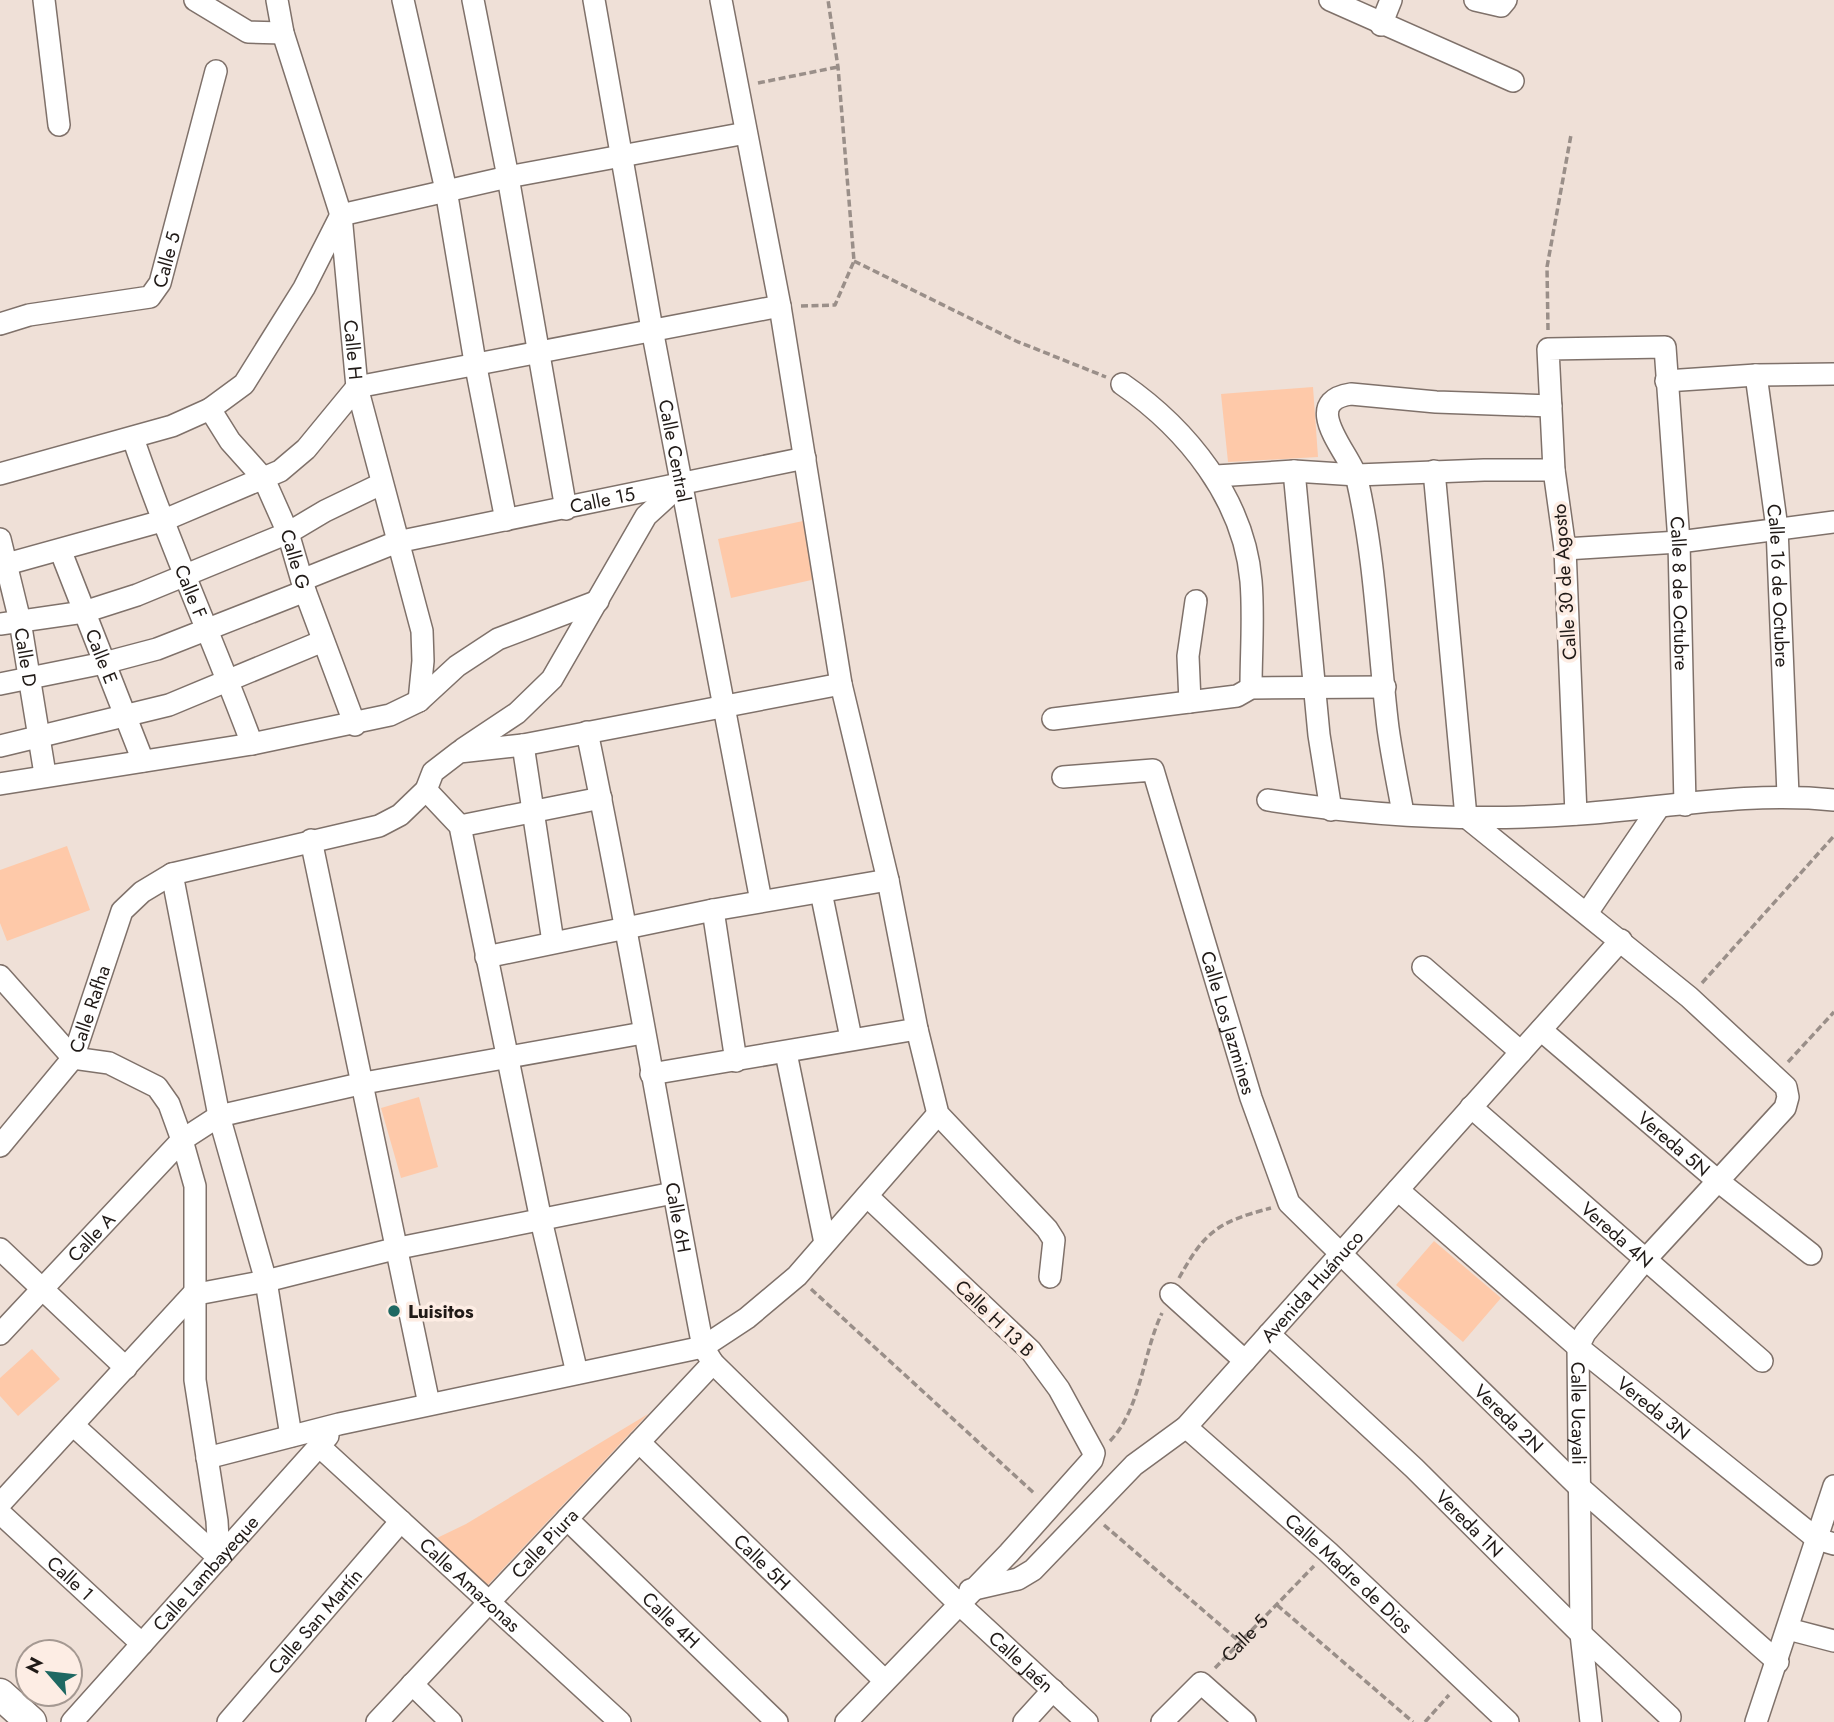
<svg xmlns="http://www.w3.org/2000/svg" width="1834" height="1722" viewBox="0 0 1834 1722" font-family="Jost,sans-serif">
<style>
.green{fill:#fec9a9}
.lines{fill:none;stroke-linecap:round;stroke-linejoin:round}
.street-casing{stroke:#7f716a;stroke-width:24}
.secondary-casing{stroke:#7f716a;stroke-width:33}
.path{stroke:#9a8f89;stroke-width:3.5;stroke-dasharray:7 3.5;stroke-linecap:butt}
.street{stroke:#fff;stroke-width:21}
.secondary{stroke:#fff;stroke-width:30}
.poi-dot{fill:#1e6862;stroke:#fdede4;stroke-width:2.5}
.labels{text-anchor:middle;stroke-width:7;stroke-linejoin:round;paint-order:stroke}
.street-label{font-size:19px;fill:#201a17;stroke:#fdede4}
.poi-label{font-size:19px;font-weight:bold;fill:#201a17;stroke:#fdede4;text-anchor:start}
</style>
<rect width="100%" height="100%" fill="#efe0d7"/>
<path class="green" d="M1313,387L1318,457L1228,462L1221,394Z
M803,521L816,579L731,598L718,539Z
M67,846L90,910L7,941L0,923V870Z
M419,1097L438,1167L401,1178L381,1108Z
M1434,1241L1501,1298L1463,1342L1396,1285Z
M32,1349L60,1379L18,1416L0,1396V1378Z
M648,1414L486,1587L437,1538L466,1524Z"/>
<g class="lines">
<defs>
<g id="street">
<path d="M44,0L59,125"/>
<path d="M195,0L248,32L283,33"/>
<path id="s2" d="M277,0L283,33L341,215L357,387L422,631L423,661L419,701"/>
<path d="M403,0L446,190L475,362L506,520"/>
<path d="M473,0L508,177L566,509"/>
<path id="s3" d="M594,0L652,329L761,901"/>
<path d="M721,0L780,306L841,684L888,880L917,1029L938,1114L1047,1229L1054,1240L1050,1277"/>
<path d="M1330,0L1513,81"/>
<path d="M1475,0L1501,6L1506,0"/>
<path d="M1381,25L1391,0"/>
<path id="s4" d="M0,324L29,315L150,297L160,283L216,71"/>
<path id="s5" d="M1756,375L1777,528L1788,795"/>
<path d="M1666,381L1756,375L1834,374"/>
<path d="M1122,384C1187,429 1244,499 1251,581C1254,616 1251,653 1251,688"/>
<path id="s6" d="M210,409L230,441L264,479L288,533L305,591L355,725"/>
<path id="s7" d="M133,438C168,542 214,642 252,744"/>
<path d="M1294,471L1319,735L1331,810"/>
<path id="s8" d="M1434,471L1466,817L1689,997L1786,1087L1788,1097L1785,1108L1645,1260L1585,1333L1578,1347L1581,1634L1591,1722"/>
<path d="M0,474L172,426L210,409L244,384L304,288L341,215L508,177L746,133"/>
<path d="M1216,476L1294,471L1357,475L1484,470H1554"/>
<path id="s9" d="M0,539L20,621L45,774"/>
<path d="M1565,549L1679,542L1834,522"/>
<path id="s10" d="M61,552L143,761"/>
<path d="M0,566L162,521L280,471L306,449L357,387L780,306"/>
<path id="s11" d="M302,580L397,542L805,458"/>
<path d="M0,624L84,612L137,595L288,533L325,511L381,484"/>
<path d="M0,684L104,663L157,649L305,591"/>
<path d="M1190,702L1188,656L1196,601"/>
<path d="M1053,719L1237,696L1251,688L1385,687"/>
<path id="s12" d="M587,732C630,936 663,1142 703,1347L713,1363L958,1603L1087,1722"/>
<path d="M523,745L553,942"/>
<path d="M0,746L169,705L323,641"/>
<path d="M463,749L517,713L552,679L646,516L681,484"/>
<path id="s13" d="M1063,777L1153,770L1251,1098L1289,1203L1578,1486L1778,1662"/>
<path d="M0,784L252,744L390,715L419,701L457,666L498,639L598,601"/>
<path d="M426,790L460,826L541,1220L577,1373"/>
<path d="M1268,800C1370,816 1477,822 1580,814C1664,808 1750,791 1834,800"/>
<path d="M1403,813C1398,785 1392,757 1388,728C1378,645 1376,562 1357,479C1352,456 1297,402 1351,394L1436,402L1551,406"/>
<path id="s14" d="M1576,814L1565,549L1554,470L1548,349L1665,347L1679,542L1685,805"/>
<path d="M460,826L601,798"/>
<path d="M311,840L429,1404"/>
<path d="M172,874L219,1116L266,1281L291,1436"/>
<path d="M821,892L851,1038"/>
<path d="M713,910L736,1061"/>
<path d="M1587,913L1659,807"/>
<path d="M486,957L713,910L888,880"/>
<path d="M1423,967L1521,1052"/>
<path d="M0,976L73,1058L109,1063L157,1087L169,1104L182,1140L195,1186V1380L217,1521L219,1558"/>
<path id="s15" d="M1541,1030L1718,1181L1811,1254"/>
<path d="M786,1053L825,1243"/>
<path d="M651,1074L917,1029"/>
<path id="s16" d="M1471,1107L1762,1361"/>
<path id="s17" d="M0,1146L73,1058L122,911L142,892L172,874L379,826L400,815L426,790L433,772L459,752L523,745L841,684"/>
<path id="s18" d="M1398,1190L1578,1347L1817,1539L1834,1544"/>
<path d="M0,1249L126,1368"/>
<path d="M1171,1294L1245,1361"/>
<path id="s19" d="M0,1334L182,1140L219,1116L364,1083L643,1033"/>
<path id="s20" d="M1269,1334L1414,1468L1581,1634L1670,1717"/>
<path d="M73,1425L219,1558"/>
<path id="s21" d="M1186,1427L1328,1552L1508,1722"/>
<path id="s22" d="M639,1442L884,1680"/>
<path id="s23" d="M319,1446L620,1722"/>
<path d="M207,1458L339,1424L703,1347L747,1318L797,1276L938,1114"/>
<path d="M0,1504L192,1295L266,1281L394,1249L673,1193"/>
<path id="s24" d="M0,1513L142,1644"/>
<path id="s25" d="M567,1519L777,1722"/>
<path id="s26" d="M970,1590L1018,1579L1033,1570L1134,1465L1186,1427L1621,940"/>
<path d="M1788,1629L1834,1641"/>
<path d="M412,1684L451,1722"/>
<path id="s27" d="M72,1722L328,1436"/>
<path id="s28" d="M228,1722L401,1521"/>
<path id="s29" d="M377,1722L713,1363"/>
<path d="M846,1722L1009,1553L1092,1460L1094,1453L1059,1389L1031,1351L867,1196"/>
<path d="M1024,1722L1053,1690"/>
<path d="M1162,1722L1201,1683L1245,1722"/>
<path d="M1756,1722L1834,1486"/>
</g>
<path id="secondary" d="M0,1694L31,1722"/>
</defs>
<use href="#street" class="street-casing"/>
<use href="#secondary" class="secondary-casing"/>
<g class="path">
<path d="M758,83L838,67"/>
<path d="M854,261L1016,341L1106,377"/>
<path d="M801,306L835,305L854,261L838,67L828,0"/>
<path d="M1548,330L1547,267L1571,135"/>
<path d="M1702,983L1834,836"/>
<path d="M1788,1062L1834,1012"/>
<path d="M1179,1278C1205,1231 1218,1222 1271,1208"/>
<path d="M811,1289L1035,1494"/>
<path d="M1110,1441C1141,1409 1143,1352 1162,1313"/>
<path d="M1104,1525L1240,1642"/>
<path d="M1277,1605L1413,1722"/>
<path id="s1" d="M1215,1668L1314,1566"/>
<path d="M1425,1722L1449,1695"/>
</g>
<use href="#street" class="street"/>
<use href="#secondary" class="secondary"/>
</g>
<circle class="poi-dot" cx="394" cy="1311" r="7"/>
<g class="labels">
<g class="street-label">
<text dy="7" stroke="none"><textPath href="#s4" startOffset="194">Calle 5</textPath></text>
<text dy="7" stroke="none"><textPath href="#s2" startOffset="360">Calle H</textPath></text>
<text dy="7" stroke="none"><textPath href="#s3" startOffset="458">Calle Central</textPath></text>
<text dy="7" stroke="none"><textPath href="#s11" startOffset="312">Calle 15</textPath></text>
<text dy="7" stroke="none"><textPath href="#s6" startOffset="175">Calle G</textPath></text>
<text transform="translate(1564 582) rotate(-94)" y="7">Calle 30 de Agosto</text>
<text dy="7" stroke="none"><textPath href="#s5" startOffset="212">Calle 16 de Octubre</textPath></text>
<text dy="7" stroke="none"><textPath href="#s7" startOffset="164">Calle F</textPath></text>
<text dy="7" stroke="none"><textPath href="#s14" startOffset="830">Calle 8 de Octubre</textPath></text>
<text dy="7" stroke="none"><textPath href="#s9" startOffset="121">Calle D</textPath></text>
<text dy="7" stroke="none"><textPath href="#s10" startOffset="112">Calle E</textPath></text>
<text dy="7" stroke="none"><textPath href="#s17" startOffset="166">Calle Rafha</textPath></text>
<text dy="7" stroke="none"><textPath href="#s13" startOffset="354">Calle Los Jazmines</textPath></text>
<text dy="7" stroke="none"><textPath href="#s15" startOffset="175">Vereda 5N</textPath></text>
<text dy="7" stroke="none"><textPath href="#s12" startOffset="494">Calle 6H</textPath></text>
<text dy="7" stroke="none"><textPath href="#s16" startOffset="194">Vereda 4N</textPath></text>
<text dy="7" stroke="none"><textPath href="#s19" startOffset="133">Calle A</textPath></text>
<text dy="7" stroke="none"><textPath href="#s26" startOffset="466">Avenida Huánuco</textPath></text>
<text transform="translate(995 1318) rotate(44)" y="7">Calle H 13 B</text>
<text dy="7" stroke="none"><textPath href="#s18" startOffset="336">Vereda 3N</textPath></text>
<text dy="7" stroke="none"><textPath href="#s8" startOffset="1171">Calle Ucayali</textPath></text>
<text dy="7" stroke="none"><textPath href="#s13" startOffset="852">Vereda 2N</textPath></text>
<text dy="7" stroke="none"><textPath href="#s20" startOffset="276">Vereda 1N</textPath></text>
<text dy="7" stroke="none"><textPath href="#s29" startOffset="245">Calle Piura</textPath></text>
<text dy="7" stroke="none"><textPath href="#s22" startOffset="172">Calle 5H</textPath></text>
<text dy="7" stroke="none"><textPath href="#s27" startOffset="200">Calle Lambayeque</textPath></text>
<text dy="7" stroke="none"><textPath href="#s21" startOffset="219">Calle Madre de Dios</textPath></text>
<text dy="7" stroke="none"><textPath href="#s24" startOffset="96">Calle 1</textPath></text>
<text dy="7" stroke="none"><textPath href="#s23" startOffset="205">Calle Amazonas</textPath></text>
<text dy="7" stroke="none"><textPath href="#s25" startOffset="145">Calle 4H</textPath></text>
<text dy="7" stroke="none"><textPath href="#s28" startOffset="133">Calle San Martín</textPath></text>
<text dy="7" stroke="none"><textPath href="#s1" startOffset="42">Calle 5</textPath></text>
<text dy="7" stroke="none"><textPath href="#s12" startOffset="1074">Calle Jaén</textPath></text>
</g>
<g class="poi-label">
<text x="408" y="1318">Luisitos</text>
</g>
</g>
<g transform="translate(49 1673) rotate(298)"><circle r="33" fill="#fdede4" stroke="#a59992" stroke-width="2"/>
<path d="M0-5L12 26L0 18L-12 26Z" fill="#1e6862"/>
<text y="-10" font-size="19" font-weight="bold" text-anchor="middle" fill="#201a17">N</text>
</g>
</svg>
